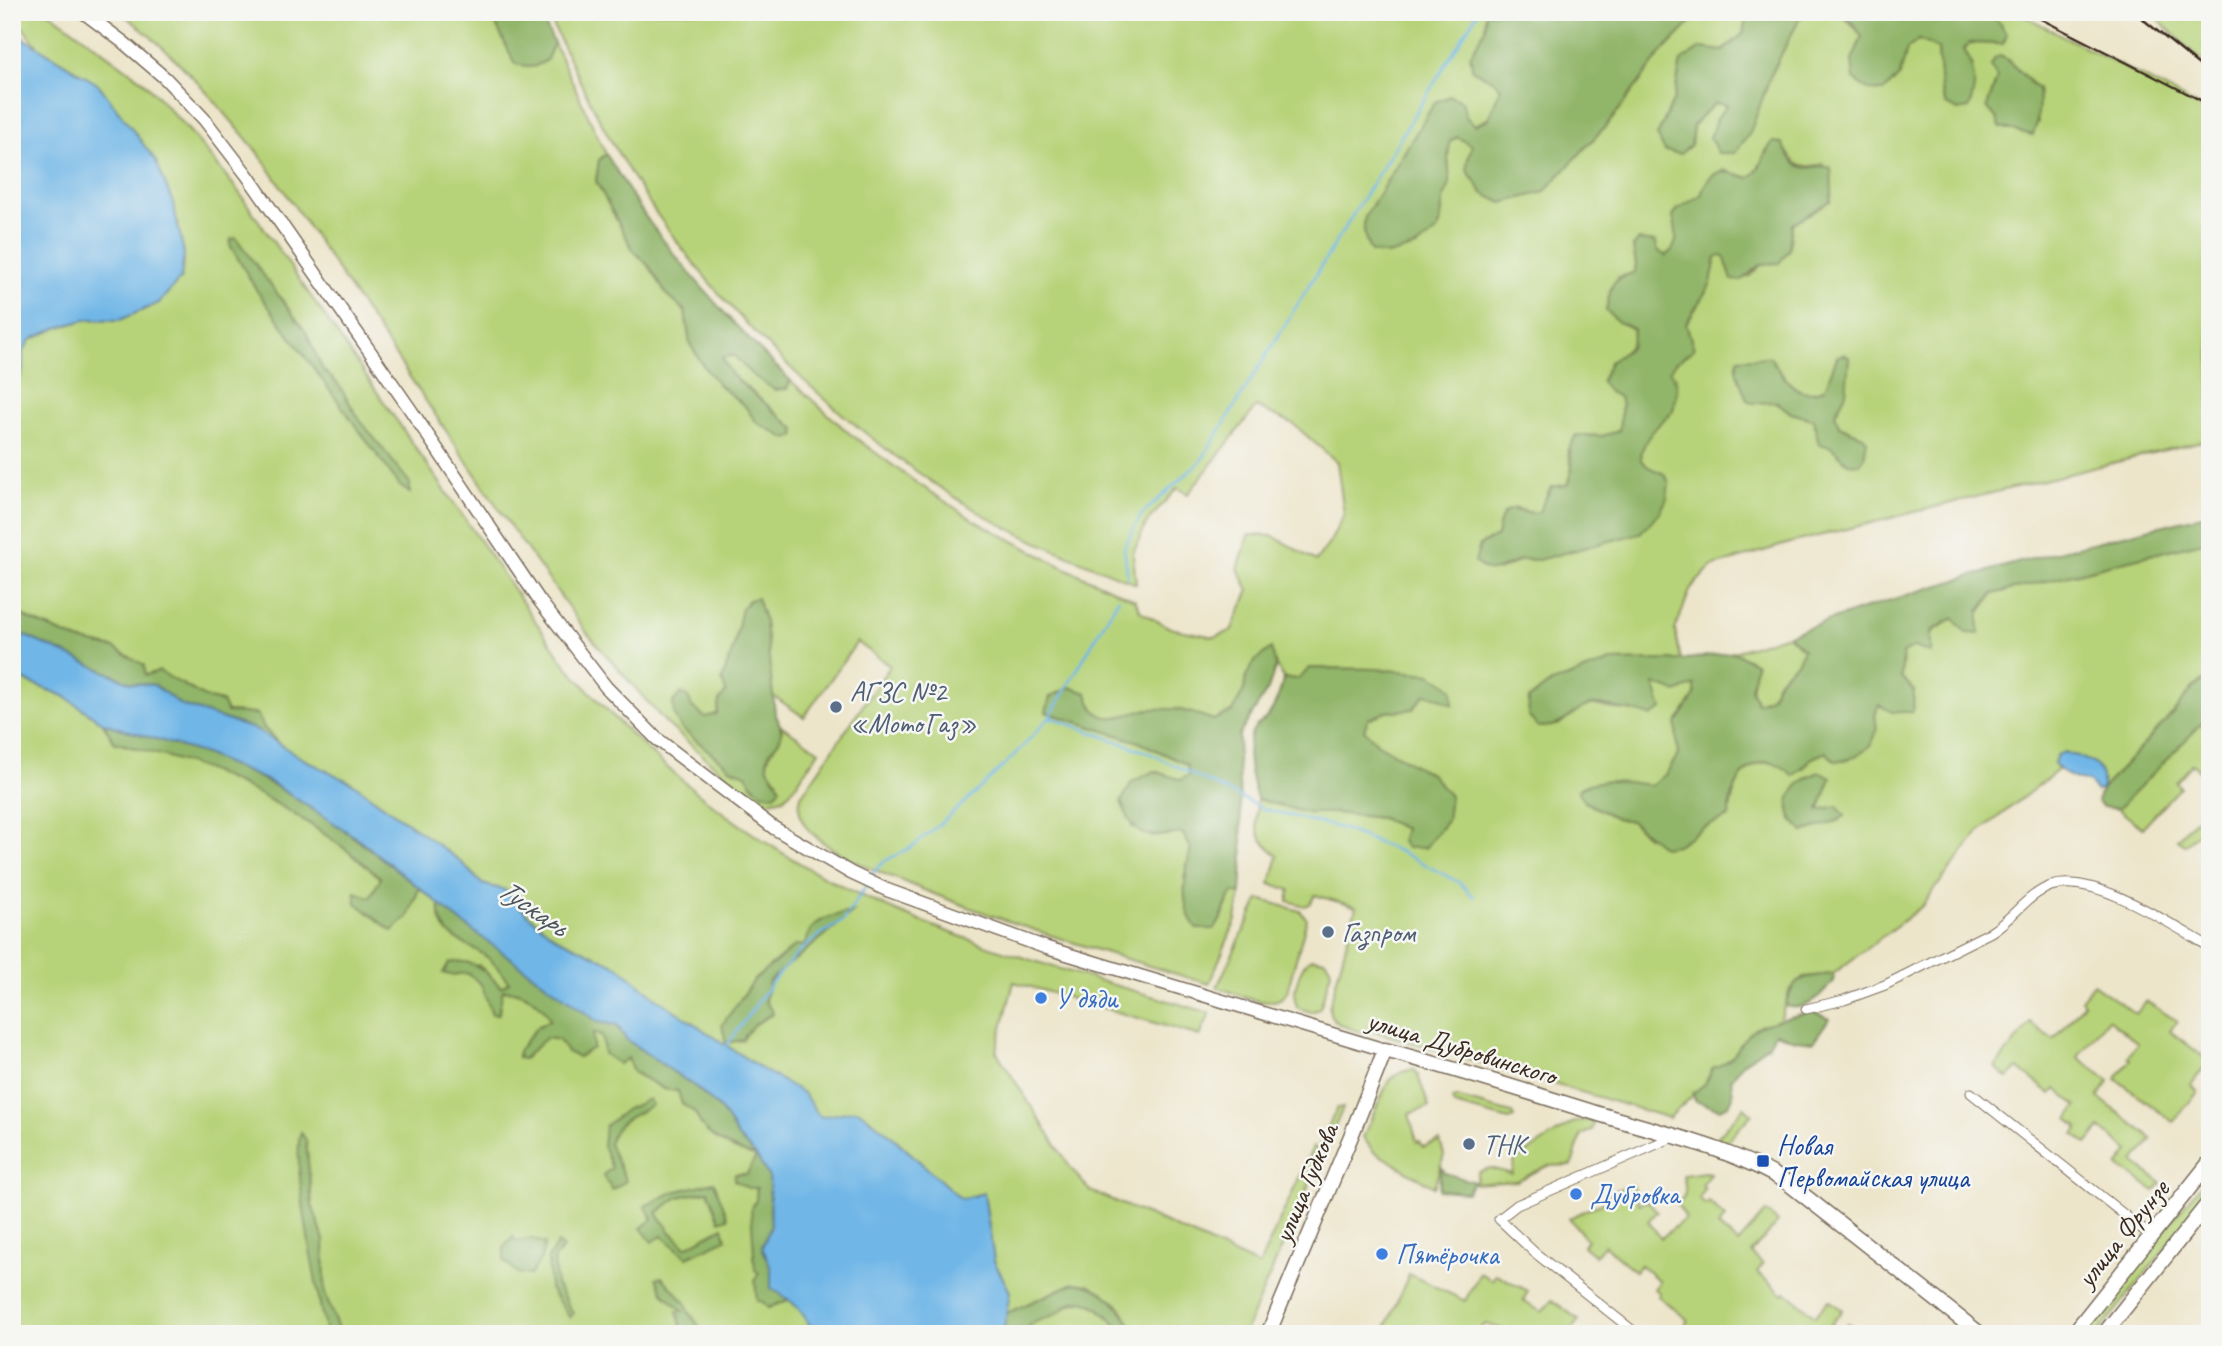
<svg xmlns="http://www.w3.org/2000/svg" width="2222" height="1346" viewBox="0 0 2222 1346" font-family="Caveat,sans-serif">
<style>
.green{fill:#b7d379;stroke:#797e4c;stroke-width:2;fill-rule:evenodd}
.forest{fill:#91b569;stroke:#667044;stroke-width:2}
.water{fill:#70b6e7;stroke:#567082;stroke-width:2}
.lines{fill:none;stroke-linecap:round;stroke-linejoin:round}
.stream{stroke:#70b6e7;stroke-width:2.5}
.minor-casing{stroke:#796b5a;stroke-width:11}
.secondary-casing{stroke:#796b5a;stroke-width:15}
.primary-casing{stroke:#796b5a;stroke-width:17}
.minor{stroke:#fff;stroke-width:9}
.secondary{stroke:#fff;stroke-width:12}
.primary{stroke:#fff;stroke-width:14}
.rail{stroke:#3b2a1e;stroke-width:2.5}
.service-dot{fill:#5c6f8a;stroke:#f6f6f2;stroke-width:2.5}
.shop-dot{fill:#3f7fe0;stroke:#f6f6f2;stroke-width:2.5}
.transit-dot{fill:#1a4fb4;stroke:#f6f6f2;stroke-width:2.5}
.labels{text-anchor:middle;stroke-width:5;stroke-linejoin:round;paint-order:stroke}
.service-label{font-size:28px;fill:#4e5e75;stroke:#f6f6f2;text-anchor:start}
.shop-label{font-size:28px;fill:#366cbe;stroke:#f6f6f2;text-anchor:start}
.street-label{font-size:28px;fill:#3b2a1e;stroke:#f6f6f2}
.transit-label{font-size:28px;fill:#164399;stroke:#f6f6f2;text-anchor:start}
.water-label{font-size:30px;font-style:italic;fill:#4b545a;stroke:#f6f6f2}
</style>
<rect width="100%" height="100%" fill="#f6f6f2"/>
<filter id="ink" filterUnits="userSpaceOnUse"><feTurbulence type="fractalNoise" baseFrequency=".0143" numOctaves="2"/><feDisplacementMap in="SourceGraphic" scale="14" xChannelSelector="R" yChannelSelector="G"/><feConvolveMatrix kernelMatrix="1 2 1 2 8 2 1 2 1" color-interpolation-filters="sRGB"/></filter>
<filter id="wash" filterUnits="userSpaceOnUse"><feTurbulence type="fractalNoise" baseFrequency=".00686" numOctaves="4" result="noise"/><feDisplacementMap in="SourceGraphic" scale="28" xChannelSelector="R" yChannelSelector="G"/><feGaussianBlur stdDeviation="1.57" result="paint"/><feColorMatrix in="noise" values="0 0 0 0 0 0 0 0 0 0 0 0 0 0 0 0 0 1.4 0 .05"/><feComposite in="paint" operator="in"/></filter>
<g filter="url(#wash)">
<rect width="100%" height="100%" fill="#ede5ca"/>
<path class="green" d="M12,12H49L143,81L192,134L236,188L565,664C640,751 729,827 830,880C949,942 1082,975 1210,1013L1200,1036L1014,982L996,1051L1070,1167L1090,1191L1155,1218L1259,1266L1313,1147L1318,1149L1337,1108H1343L1244,1334H1137L1118,1304L1090,1285L1074,1283L1005,1314L1010,1292L994,1261L984,1193L961,1199L887,1132L820,1117L803,1093L760,1068L656,998L619,967L557,938L528,915L505,890L482,884L459,860L352,783L303,759L280,745L264,728L257,714L227,712L222,702L208,699L181,683L145,675L114,648L78,640L31,620L12,610V398L22,370L23,352L30,340L57,328L88,319L120,320L159,303L181,278L184,253L173,203L99,85L38,47L22,26L12,22ZM852,913L769,981L764,1001L773,1014L753,1025L742,1040L722,1025L755,979L795,946H805Z
M120,12H490L515,64L546,61L554,43L606,154L599,160L596,181L633,250L650,267L667,295L685,311L690,344L719,385L745,406L756,422L794,428L732,375L721,357L734,355L751,374L787,389L790,380L849,433L914,481L975,521L1063,567L1135,600L1141,612L1170,628L1214,637L1231,631L1249,590L1238,569L1249,535L1273,536L1316,561L1330,542L1344,514L1337,462L1292,423L1256,407L1188,494L1177,488L1147,522L1133,553L1136,584C1083,561 1027,541 977,511C855,437 738,330 656,213C612,150 579,81 547,12H1486L1485,29L1470,56L1473,70L1493,80L1501,88L1488,119L1475,125L1466,117L1450,96L1435,102L1365,217L1416,247L1436,232L1440,225L1443,199L1450,184L1448,158L1450,141L1458,137L1472,146C1465,167 1463,169 1478,185L1544,192L1612,119L1662,52L1694,19L1695,12H1741L1747,17L1743,34L1722,51L1701,48L1681,61L1674,99L1657,136L1691,145L1693,125L1715,103L1727,105L1716,119L1771,75L1800,17C1830,7 1845,11 1862,37L1852,61L1884,91L1900,75L1907,49L1919,40L1938,49L1941,89L1946,105L1957,109L1973,66L1964,49L1970,43L2002,44L1998,21L1983,12H2017L2210,112V439L1790,543L1711,567L1691,588L1675,630L1681,660L1611,661L1547,685L1558,725L1573,713L1592,704L1612,709L1635,710L1651,716L1653,684L1695,685V695L1676,724L1678,755L1666,774L1652,785L1613,782L1585,802L1616,818L1631,821L1647,836L1677,845L1704,827L1729,817C1732,795 1738,768 1763,763C1774,761 1791,767 1803,769L1812,758L1826,752L1835,761L1879,705L1914,690L1901,677L1903,653L1953,618L1966,633L1993,594L2210,540V676L2193,688L2173,713L2101,790C2105,775 2100,771 2090,761L2054,763L2058,770L1979,832L1921,907L1833,974L1803,977L1789,991L1780,1021C1743,1025 1751,1042 1729,1062C1725,1065 1718,1066 1713,1068L1705,1084L1669,1118L1366,1029L1365,1033C1350,1028 1330,1026 1329,1008L1356,907L1315,895L1310,904L1305,906L1288,901L1290,890L1270,884L1278,856C1253,835 1256,830 1257,799L1307,813H1334L1381,818L1406,829L1432,775L1378,744L1364,730L1368,719L1386,712L1413,709L1424,693L1438,697L1430,674L1375,669L1310,668L1298,679L1284,678L1276,666L1270,649L1246,676L1244,690L1233,711L1214,720L1176,709H1148L1115,719L1101,716L1091,707L1050,697L1046,712L1139,742L1186,764L1190,774L1181,780L1154,771L1131,826L1152,837L1182,833L1191,848L1184,878L1221,921L1229,898L1233,893H1241L1236,920L1209,984C1107,953 1005,924 907,883C877,871 836,856 813,834C801,824 797,811 801,796L890,666L857,642L804,717L772,695L765,622L760,638L717,714L705,717L692,707L681,693L673,702L681,728L730,768L746,774L754,788L778,780C751,758 783,749 782,726L819,751L792,790L783,798L765,802L757,799L739,787L666,723L587,633L511,527L262,158C219,105 175,52 120,12ZM2008,60L2027,81L2038,89C2040,101 2036,111 2038,123L2029,135L2021,130H2008L1987,107L1997,78ZM1782,144C1796,165 1796,170 1823,164L1830,201L1792,224L1789,250L1761,265L1749,277L1732,279L1724,255L1716,257L1711,283L1686,324L1694,349L1674,364L1669,371L1676,378L1673,411C1660,422 1640,441 1641,460L1648,467L1664,474L1539,560H1521L1498,571L1480,545L1497,536L1514,508L1531,513L1539,512L1551,487L1567,485L1572,468L1568,450L1576,435L1602,436L1619,431L1622,403L1610,362C1624,352 1634,347 1634,329L1618,322V277L1635,273L1636,264L1633,247L1657,250L1666,256C1680,246 1678,232 1673,217L1678,209L1701,195L1723,170L1749,178L1756,173L1767,149ZM1770,357C1785,378 1796,401 1825,389L1837,357L1846,393L1835,414L1839,426L1863,436L1848,463L1831,446L1819,444L1813,419L1791,413L1777,402ZM1820,772L1831,778L1819,811L1838,821L1817,826L1804,832L1805,778Z
M2150,12H2210V66L2201,60Z
M1787,635L1803,649C1795,671 1797,661 1783,675C1771,687 1780,696 1757,703L1751,689L1756,664L1734,652Z
M12,676L64,696L103,723L114,742C144,751 177,758 207,770C269,795 330,834 381,878L370,897L408,917L419,888L440,904C437,941 466,940 487,957C495,963 502,974 509,982L501,987L479,965L450,975L467,973L481,984L499,1013L502,990C522,990 542,1001 551,1020L537,1027L518,1051L524,1059L546,1037L559,1040L567,1052L593,1048L592,1033C611,1038 627,1054 633,1072L664,1089L678,1091L682,1104C701,1115 692,1112 703,1127C712,1140 741,1154 756,1156C757,1185 754,1288 768,1308L790,1299L805,1314L814,1334H724L701,1329L689,1312L678,1311L681,1325L679,1334H340L325,1294L324,1240L312,1205L306,1140L319,1299L326,1334H12Z
M2210,715V756L2199,770L2192,764L2176,782L2180,787L2142,828L2118,809Z
M2201,813L2210,819V834L2203,829L2185,845L2177,839Z
M1259,899L1300,911L1307,919L1287,992C1273,1014 1237,993 1217,987Z
M1311,958L1325,960L1330,967L1331,972L1321,1005L1319,1009L1311,1012L1298,1008C1290,996 1299,966 1311,958Z
M2093,984L2136,1014L2146,1001L2177,1021L2170,1031L2209,1061L2191,1085L2198,1092L2173,1122L2116,1079L2131,1059L2128,1057L2138,1043L2108,1019L2078,1057L2109,1081L2098,1097L2152,1139L2134,1162L2161,1183L2155,1191L2118,1166L2129,1151L2100,1128L2087,1144L2074,1134L2079,1128L2068,1119L2077,1106L2056,1089L2051,1094L2018,1068L2008,1078L1995,1067L2030,1023L2054,1040L2084,1003L2081,1000Z
M1413,1069L1417,1073L1429,1107L1409,1114L1417,1142L1420,1141L1423,1147L1440,1141L1444,1155L1434,1187L1373,1151L1363,1137L1389,1080L1402,1072Z
M1456,1098L1512,1113L1514,1118L1509,1120L1454,1105L1452,1100Z
M1744,1107L1752,1114L1729,1139L1726,1141L1717,1138Z
M1586,1120L1594,1123L1592,1130L1581,1135L1572,1165L1547,1166L1517,1181L1472,1184L1476,1182L1478,1172L1490,1168L1512,1174L1515,1160L1572,1123Z
M1705,1172L1710,1173L1702,1186L1705,1189L1699,1199L1706,1205L1709,1202L1725,1217L1718,1226L1738,1243L1766,1212L1778,1222L1751,1253L1763,1264L1757,1272L1783,1295L1786,1292L1815,1316L1829,1300L1842,1310L1831,1324L1840,1331L1848,1323L1862,1334H1690L1682,1328L1688,1320L1658,1296L1660,1293L1654,1289L1660,1281L1640,1265L1635,1271L1604,1245L1595,1256L1583,1246L1587,1240L1569,1218L1608,1200L1606,1194L1632,1184L1639,1204L1648,1201L1657,1211L1648,1221L1661,1238L1686,1218L1677,1204C1688,1195 1686,1188 1683,1175Z
M2210,1173V1192L2097,1334H2082Z
M1480,1273L1492,1280L1496,1274L1528,1291L1523,1301L1542,1312L1552,1300L1579,1320L1568,1334H1541L1531,1329C1517,1339 1500,1327 1485,1324L1476,1334H1383L1409,1274L1465,1301Z
M1084,1301L1097,1307L1126,1334H1022C1036,1316 1040,1322 1057,1313C1070,1306 1067,1304 1084,1301Z"/>
<path class="forest" d="M490,12H539L554,43L546,61L533,67L515,64Z
M1486,12H1695L1694,19L1662,52L1612,119L1544,192L1502,203L1482,193C1470,167 1461,179 1472,146L1457,137L1450,141L1448,158L1450,184L1443,199L1440,225L1436,232L1416,247L1388,255L1371,252C1365,241 1362,230 1365,217L1435,102L1450,96L1462,101L1466,117L1475,125L1488,119L1501,88L1493,80L1473,70L1470,56L1485,29Z
M1741,12H1813L1800,17L1771,75L1750,133L1735,153H1718L1710,138L1716,119L1727,105L1715,103L1693,125L1691,145L1680,154L1665,151L1657,136L1674,99L1681,61L1701,48L1723,51L1743,34L1746,17Z
M1835,12H1983L1998,21L2007,35L2003,44L1970,43L1964,49C1975,73 1978,82 1969,108L1957,110L1946,105L1941,89L1938,49L1919,40L1907,49L1900,75L1884,91L1868,90L1854,79L1852,60L1862,37L1851,20Z
M2000,56C2015,63 2024,79 2038,89C2040,102 2038,123 2033,135L2000,127L1997,119L1987,107L1997,78L1991,66L1995,58Z
M1773,142L1782,143C1786,150 1790,159 1796,164C1805,172 1819,163 1831,168L1832,192L1830,201L1792,224L1789,250L1779,263C1774,264 1765,263 1761,265C1748,271 1748,283 1732,280L1724,256L1716,257L1711,283L1686,324L1694,349L1674,364L1670,371C1681,384 1676,395 1673,411C1660,422 1640,441 1641,460L1648,467L1664,474L1669,482L1667,499L1659,514L1640,533L1538,560C1533,560 1526,559 1521,560C1503,565 1493,580 1475,562L1480,545L1497,536C1504,496 1511,515 1539,512L1551,487L1567,485C1569,480 1572,473 1572,468C1572,453 1565,448 1577,435L1602,436L1619,431L1622,404L1618,396L1610,393L1601,382L1610,362L1631,347L1634,329L1618,322L1606,310C1612,284 1608,281 1635,272L1636,264L1633,247L1638,240L1656,242L1657,250L1666,256C1680,245 1677,232 1673,217L1678,209L1701,195C1710,165 1725,171 1749,178C1762,170 1763,153 1773,142Z
M606,154C621,177 634,201 650,223C692,279 739,331 790,380L787,389L775,390L751,374L734,355L722,358L732,375L794,428L796,436L787,439L756,422L745,406L719,385L704,367L690,344L685,311L667,295L650,267L633,250L596,181L599,160Z
M236,238L306,332L323,370L338,384L360,420L410,483V493L400,486L257,291L230,245L231,239Z
M1843,354L1849,357L1846,393L1835,414L1839,426L1863,436L1867,440L1864,458L1860,464L1848,463L1831,447L1819,444L1813,419L1791,413L1777,402L1752,403L1747,400L1736,371L1738,359L1770,357C1785,378 1796,402 1825,388L1837,357Z
M2210,514V540L1993,594L1979,611V634L1966,633L1953,618L1931,631V653L1914,647L1903,653L1901,677L1914,690L1913,712H1892L1879,705C1871,718 1879,722 1876,733C1871,751 1853,761 1835,761L1826,752L1812,758L1793,776C1769,749 1743,765 1732,794C1730,801 1730,810 1729,817L1704,827L1677,845L1663,847L1631,821L1616,818L1585,802L1578,790C1596,775 1629,783 1652,785L1666,774L1678,755L1676,724L1695,695V685L1676,692L1654,684L1662,709L1651,716C1642,713 1597,703 1590,705C1576,709 1567,722 1555,725C1550,727 1544,727 1538,727L1528,716L1529,699L1547,685L1611,661L1681,660L1734,652L1756,664L1751,689L1757,703C1780,697 1771,687 1783,675C1796,661 1795,671 1803,649L1788,635C1925,585 2067,548 2210,514Z
M757,598L765,622L775,713C793,749 766,740 767,764C768,774 777,778 780,788L775,795C759,795 753,787 746,774L730,768L681,728L674,715L673,702L681,693L689,698L692,707L705,717L717,714L719,701L726,692L722,680L734,646L742,608L749,600Z
M12,610L31,620L78,640L114,648L144,665L145,675L159,671L208,699L222,702L227,712L257,714L264,728L280,745L257,730L181,705L154,685L131,683L12,630Z
M1271,648L1276,666L1268,689L1239,735L1238,762L1243,863L1241,893H1233C1223,903 1225,918 1214,929H1197C1178,906 1185,875 1191,848L1183,833C1144,837 1138,841 1121,802L1132,782L1154,771L1181,780L1190,774L1186,764L1139,742L1046,712L1050,697L1070,687L1087,693C1097,728 1117,717 1144,710C1153,708 1163,709 1171,709C1185,709 1201,716 1214,720L1233,711L1244,690L1246,676L1256,660Z
M1310,668L1375,669L1430,674L1452,688L1453,705L1438,697L1425,694L1413,709L1386,712L1368,719L1364,730L1378,744L1432,775L1450,796L1447,821L1425,848H1407L1401,841L1405,829L1381,818L1334,813H1307L1257,799C1251,780 1242,747 1254,729C1257,724 1262,722 1266,718C1276,707 1280,691 1284,678L1298,679Z
M2210,676V715L2118,809L2103,807L2097,802L2101,790L2173,713L2193,688Z
M103,723C137,734 173,741 206,754C286,784 354,835 419,888L408,917L392,931L356,903L355,892L370,897L381,878C330,834 269,795 207,770C177,758 144,751 114,742Z
M1820,772L1831,777L1819,810L1837,806L1845,816C1834,825 1817,826 1804,832C1776,810 1790,783 1820,772Z
M440,904L598,1022L615,1025L627,1040L697,1088L722,1111L738,1137L756,1156L769,1177L771,1226L762,1247L771,1268V1288L790,1299L768,1308L763,1302L757,1301L755,1280L759,1273L755,1270L751,1208L756,1200L757,1188H748L734,1180L735,1174H747L756,1156C741,1154 712,1139 703,1127C692,1112 701,1115 682,1104L678,1091L664,1089L633,1072L628,1058L619,1064L604,1054L602,1035L593,1033V1048L578,1057L567,1052L559,1040L546,1038L523,1059L518,1058V1051L537,1027L550,1020C542,1001 522,990 503,990L498,1014H492L481,984L467,973L450,975L443,973L449,963C473,957 485,971 501,987L509,982C502,974 495,963 487,957C465,940 437,940 440,904Z
M853,912L769,981L765,1001L773,1013L753,1025L742,1040L726,1043L722,1025L755,979L795,946L805,945C809,920 830,915 853,912Z
M1833,974L1834,981C1821,996 1807,1012 1785,1006C1794,975 1804,977 1833,974Z
M1812,1011L1829,1019L1813,1042L1796,1040L1775,1033L1768,1045L1743,1063L1731,1080L1733,1096L1729,1105L1719,1109L1695,1101L1693,1093L1705,1084L1713,1068C1741,1058 1734,1045 1753,1030C1763,1022 1797,1016 1812,1011Z
M649,1099L652,1105C631,1119 619,1116 609,1144L626,1181L612,1190L603,1175L612,1168L603,1146L605,1126L627,1109Z
M301,1132L306,1140L312,1205L324,1240L325,1294L340,1334H326C319,1299 290,1159 301,1132Z
M1441,1166L1445,1173L1474,1182L1467,1192L1439,1190Z
M714,1182L728,1218L720,1221L708,1191L678,1197L657,1213L670,1231L686,1247L723,1227L726,1239L687,1257L662,1236L652,1242L641,1228L653,1219L645,1206L673,1192Z
M513,1236L516,1241L531,1238L545,1244L541,1259L530,1275L517,1273L504,1260V1247Z
M558,1243L563,1248L554,1259L556,1284L573,1313L570,1318L550,1289L548,1258Z
M662,1277L686,1303L689,1312L701,1329L724,1334H679L681,1325L677,1311H683L663,1293L656,1278Z
M1074,1283C1107,1286 1120,1308 1137,1334H1126C1111,1320 1089,1290 1067,1305C1064,1307 1062,1310 1059,1312C1042,1323 1038,1315 1022,1334L1003,1333L1005,1314Z"/>
<path class="water" d="M12,31L99,85L156,161L173,203L184,253L181,278L159,303L120,320L88,319L57,328L30,340L23,352V370L12,397Z
M12,630L131,683L154,685L181,705L257,730L303,759L352,783L459,860L482,884L505,890L528,915L557,938L619,967L656,998L760,1068L803,1093L820,1117L858,1110L887,1132L961,1199L984,1193L994,1261L1010,1292L1003,1334H814C803,1310 793,1301 771,1288V1268L762,1247L771,1226L769,1177L756,1156L738,1137L722,1111L697,1088L627,1040L617,1025L598,1022L465,925L360,840L270,782L205,754L103,723L64,696L12,676Z
M2065,752C2085,759 2108,763 2101,790L2096,791L2089,782C2076,780 2061,774 2054,763L2057,755Z"/>
<g class="lines">
<path class="stream" d="M1128,578L1124,548L1141,515L1201,461L1478,12
M1050,716L1119,598
M871,877C882,856 900,857 917,843C964,805 1010,762 1050,717L1149,753L1264,809L1344,829L1403,853L1460,883L1474,897
M727,1045L773,981L800,951L821,934L843,921L866,886"/>
</g>
</g>
<g filter="url(#ink)">
<g class="lines">
<defs>
<path id="minor" d="M1806,1009L1844,1000L1885,985L1991,932C2012,919 2028,894 2051,886C2095,872 2173,926 2210,947
M1971,1093L2151,1236
M1637,1334L1534,1252L1499,1219L1517,1205L1673,1137"/>
<path id="secondary" d="M83,12L123,42L165,78L204,119L247,175L410,409L539,600L606,687L657,739L774,828L851,873L887,890L1047,948L1385,1050"/>
<path id="primary" d="M1268,1334L1351,1136L1385,1050C1460,1070 1534,1094 1609,1117C1669,1135 1734,1149 1788,1183L1980,1334
M2073,1334L2210,1162
M2104,1334L2210,1201"/>
</defs>
<use href="#minor" class="minor-casing"/>
<use href="#secondary" class="secondary-casing"/>
<use href="#primary" class="primary-casing"/>
<use href="#minor" class="minor"/>
<use href="#secondary" class="secondary"/>
<use href="#primary" class="primary"/>
<path class="rail" d="M2027,12L2210,105
M2134,12L2210,74"/>
</g>
</g>
<g class="service-dot">
<circle cx="836" cy="707" r="7"/>
<circle cx="1328" cy="932" r="7"/>
<circle cx="1469" cy="1144" r="7"/>
</g>
<g class="shop-dot">
<circle cx="1041" cy="998" r="7"/>
<circle cx="1576" cy="1194" r="7"/>
<circle cx="1382" cy="1254" r="7"/>
</g>
<rect class="transit-dot" x="1756" y="1154" width="14" height="14" rx="3.5"/>
<g class="labels">
<g class="service-label">
<text x="850" y="701">АГЗС №2<tspan x="850" dy="32">«МотоГаз»</tspan></text>
<text x="1342" y="942">Газпром</text>
<text x="1483" y="1154">ТНК</text>
</g>
<g class="shop-label">
<text x="1055" y="1008">У дяди</text>
<text x="1590" y="1204">Дубровка</text>
<text x="1396" y="1264">Пятёрочка</text>
</g>
<g class="street-label">
<text transform="translate(1462 1047) rotate(17)" y="10">улица Дубровинского</text>
<text transform="translate(1305 1183) rotate(-67)" y="10">улица Гудкова</text>
<text transform="translate(2122 1233) rotate(-51)" y="10">улица Фрунзе</text>
</g>
<g class="transit-label">
<text x="1777" y="1155">Новая<tspan x="1777" dy="32">Первомайская улица</tspan></text>
</g>
<g class="water-label">
<text transform="translate(533 907) rotate(35)" y="10">Тускарь</text>
</g>
</g>
<rect width="2222" height="1346" fill="none" stroke="#f6f6f2" stroke-width="42"/>
</svg>
